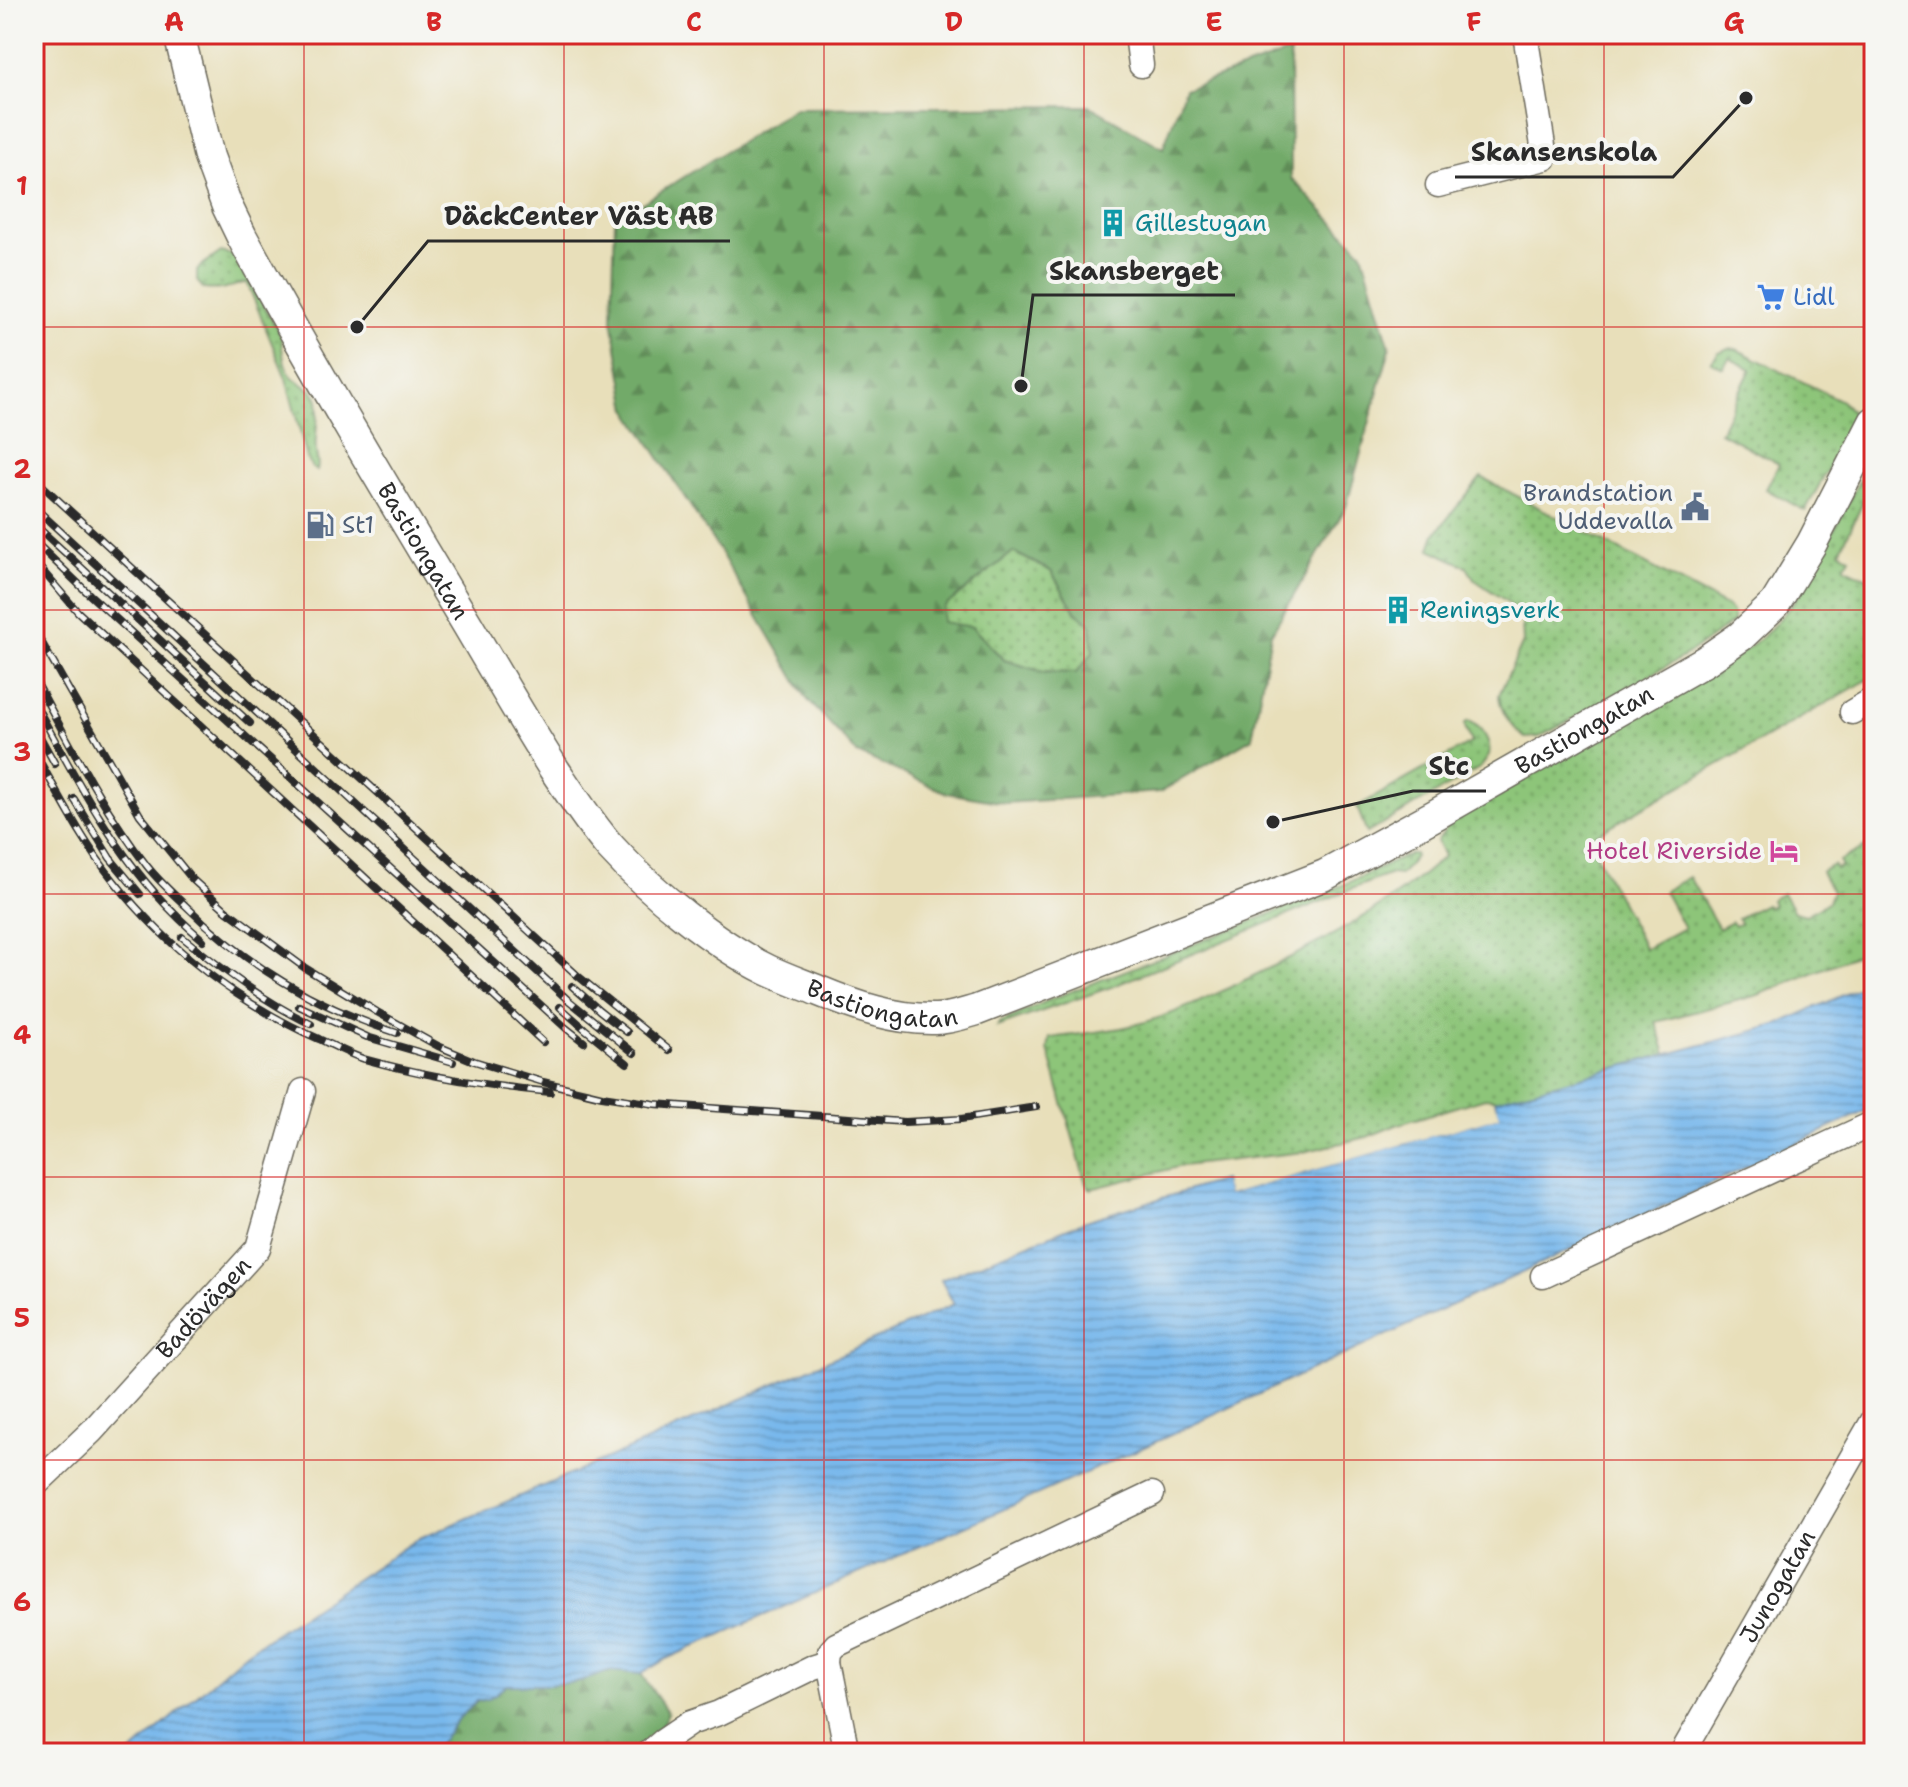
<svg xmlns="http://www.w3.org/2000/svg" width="1908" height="1787" viewBox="0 0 1908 1787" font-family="'Shantell Sans',sans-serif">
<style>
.grass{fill:url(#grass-dots);stroke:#5c7852;stroke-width:2}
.forest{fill:url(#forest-firs);stroke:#4e6a4a;stroke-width:2;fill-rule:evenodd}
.water{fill:url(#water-rules);stroke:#52728c;stroke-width:2}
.pier{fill:#e8dfba}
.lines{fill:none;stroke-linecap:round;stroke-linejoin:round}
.minor-casing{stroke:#6d6a5d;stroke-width:27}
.major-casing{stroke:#6d6a5d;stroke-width:33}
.minor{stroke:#fff;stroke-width:24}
.major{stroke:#fff;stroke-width:30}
.rail-casing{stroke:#2b2b2b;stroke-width:8}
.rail{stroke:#f6f6f2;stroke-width:5;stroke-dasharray:15;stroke-linecap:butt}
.grid{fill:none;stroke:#d62828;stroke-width:2;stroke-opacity:0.55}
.labels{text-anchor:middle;stroke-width:8;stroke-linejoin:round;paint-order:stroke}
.culture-label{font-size:24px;fill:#0d838f;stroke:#f6f6f2;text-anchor:start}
.shop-label{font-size:24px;fill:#366cbe;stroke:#f6f6f2;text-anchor:start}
.service-label{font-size:24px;fill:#4e5e75;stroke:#f6f6f2;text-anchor:end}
.street-label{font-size:24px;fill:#2b2b2b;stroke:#f6f6f2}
.hotel-label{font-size:24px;fill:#b23c85;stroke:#f6f6f2;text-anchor:end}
.leader{fill:none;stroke:#2b2b2b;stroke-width:3}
.callout-dot{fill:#2b2b2b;stroke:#f6f6f2;stroke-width:3}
.callout-label{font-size:26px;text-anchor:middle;font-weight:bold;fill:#2b2b2b;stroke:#f6f6f2;stroke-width:8;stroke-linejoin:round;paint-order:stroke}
.neatline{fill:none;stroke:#d62828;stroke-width:3}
.grid-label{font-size:26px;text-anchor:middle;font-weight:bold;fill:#d62828}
</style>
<defs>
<pattern id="grass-dots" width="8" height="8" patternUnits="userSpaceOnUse" patternTransform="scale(2)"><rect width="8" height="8" fill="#8dc579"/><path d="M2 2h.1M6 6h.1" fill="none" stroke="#73a063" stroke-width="1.8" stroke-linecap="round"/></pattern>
<pattern id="forest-firs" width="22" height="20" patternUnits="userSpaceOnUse" patternTransform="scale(2)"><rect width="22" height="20" fill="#72aa69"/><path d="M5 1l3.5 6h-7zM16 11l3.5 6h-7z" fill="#5e8b57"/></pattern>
<pattern id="water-rules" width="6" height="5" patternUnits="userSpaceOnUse" patternTransform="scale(2)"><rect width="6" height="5" fill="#78b8ec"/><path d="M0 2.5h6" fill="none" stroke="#6396bf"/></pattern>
</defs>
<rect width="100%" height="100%" fill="#f6f6f2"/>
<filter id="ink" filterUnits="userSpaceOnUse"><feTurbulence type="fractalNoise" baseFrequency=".0125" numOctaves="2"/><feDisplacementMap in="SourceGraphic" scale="16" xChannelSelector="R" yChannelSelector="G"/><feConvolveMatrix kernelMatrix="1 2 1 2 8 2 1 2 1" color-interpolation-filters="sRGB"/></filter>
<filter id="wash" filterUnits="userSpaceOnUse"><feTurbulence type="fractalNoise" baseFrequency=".006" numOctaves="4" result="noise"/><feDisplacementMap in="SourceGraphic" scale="32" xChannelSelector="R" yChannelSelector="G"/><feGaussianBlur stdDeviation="1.8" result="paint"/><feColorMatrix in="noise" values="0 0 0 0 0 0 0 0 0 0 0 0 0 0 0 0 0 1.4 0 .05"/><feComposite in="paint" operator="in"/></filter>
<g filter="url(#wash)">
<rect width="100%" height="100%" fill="#e8dfba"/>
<path class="grass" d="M221,252L236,256L281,336C282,348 283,363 290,374C297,384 315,388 318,400C320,411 314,438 316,452C317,460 319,463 317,471L312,468L307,458L286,378L247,282C230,287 221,291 204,289L197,281V271L201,266Z
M1729,348L1736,349L1840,400C1848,406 1852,411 1855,420L1805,511L1766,489L1779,464L1720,432L1751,369L1729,358L1723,368L1711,362L1719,352Z
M1874,452V479L1840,551L1850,557L1844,567L1874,581V676L1588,839L1645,949L1684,928L1664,891L1689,877L1719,929L1732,922L1735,926L1740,923L1738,918L1765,904L1767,908L1773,905L1771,900L1783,893L1794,912L1806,915L1828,902L1832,891L1821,872L1833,865L1836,869L1842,866L1839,861L1867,846L1869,850L1874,848V945L1854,956L1758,995L1656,1022L1666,1054L1500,1100L1485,1098L1399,1124L1367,1137L1303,1152L1182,1166L1091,1189L1086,1184L1048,1050L1050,1038C1077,1034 1107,1032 1134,1025C1176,1015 1214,995 1253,976C1320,943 1389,908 1444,856L1437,841L1451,822L1737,656L1765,635L1792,605L1817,563Z
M1481,477L1728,607L1733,614V622L1688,654L1556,728L1539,737L1525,738C1512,727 1500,712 1499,695L1523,642L1522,622L1509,603L1475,580L1466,566L1430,549L1435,534Z
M1013,552L1051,571L1075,611L1091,624L1093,653L1076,673L1043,672L1004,660L972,627L942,623L943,607Z
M1469,721C1480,726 1492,740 1489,755C1487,759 1484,763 1481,767L1367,833L1357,807L1472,742L1465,727V723Z
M1410,854H1414L1415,857L1400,875L1391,874L1359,886L1111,987L997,1027L999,1023L1054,998L1174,952L1341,886Z"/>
<path class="forest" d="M1290,52L1291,178L1362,252L1390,348L1346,507L1271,634L1252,738L1160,792L1005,803L947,793L857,753L807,699L719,550L628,410L612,319L615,220L795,108L1090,106L1163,148L1185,89ZM1013,552L1051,571L1075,611L1091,624L1093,653L1076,673L1043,672L1004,660L972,627L942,622L944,607Z
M612,1670L641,1674L668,1713L659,1731L680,1753H432L457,1720L466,1711L478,1701L488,1699L507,1685H549L582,1681Z"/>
<path class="water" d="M1874,981V1107L1515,1276L1153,1443L666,1659L641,1674L610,1671L582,1681L549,1685H507L488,1699L477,1701L466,1711L457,1720L432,1753H131L247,1652L414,1541L623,1452L954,1304L941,1280L950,1276L1088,1220L1223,1180L1228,1195L1499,1116L1495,1100L1777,1025Z"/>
<path class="pier" d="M1497,1106L1500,1116L1228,1195L1225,1186L1228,1184L1230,1191L1495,1113L1493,1107Z"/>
</g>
<g filter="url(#ink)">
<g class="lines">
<defs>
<g id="minor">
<path d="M1137,34L1141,65"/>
<path d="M1438,185L1545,158L1525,34"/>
<path d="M1852,712L1874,699"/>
<path d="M1543,1276L1874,1123"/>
<path id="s1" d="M34,1486L92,1431L258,1248L303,1091"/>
<path d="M649,1753L662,1742L690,1723L719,1713L813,1667L829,1662"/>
<path d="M847,1753L829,1662L830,1652L836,1645L1152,1494"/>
<path id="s2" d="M1682,1753L1874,1419"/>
</g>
<g id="major">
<path id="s3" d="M179,34L209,157L227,206L242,237C313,368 390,496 467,624C496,673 524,722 554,769C572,796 590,824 611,848C651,892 715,944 768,970C785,978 802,984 819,991C855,1006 895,1020 935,1019C950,1019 963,1014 977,1010L1325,875L1435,815L1705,661L1741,636L1775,604L1812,543L1874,422"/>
</g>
</defs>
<use href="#minor" class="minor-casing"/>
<use href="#major" class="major-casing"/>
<use href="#minor" class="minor"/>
<use href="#major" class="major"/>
<defs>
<path id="rail" d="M34,478L578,976L669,1050
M34,507L567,999L634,1053
M34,524L250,723
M34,541L90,595L566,1028L584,1042
M34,561L78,612L543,1042
M34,629L140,815L193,880L226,910L305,968L377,1012L438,1046L474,1061L543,1082L602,1096L655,1104L905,1122L961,1119L1036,1107
M34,678C69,742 102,808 147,866C158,880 172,893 185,905C247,966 314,1006 397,1033
M34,702C83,791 124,874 203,940
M34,726L55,764
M34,751C59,795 82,841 114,881C168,949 239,1004 319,1039C334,1046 349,1054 364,1059C425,1076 487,1086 550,1092
M74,799L110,858L140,894
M182,937C222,969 265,1002 311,1024
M572,986L599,1010L627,1032
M299,1006L367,1037L453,1062
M560,1007L585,1029L627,1063"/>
</defs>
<use href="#rail" class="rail-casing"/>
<use href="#rail" class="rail"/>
</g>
</g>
<path class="grid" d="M304,34V1753M564,34V1753M824,34V1753M1084,34V1753M1344,34V1753M1604,34V1753M34,327H1874M34,610H1874M34,894H1874M34,1177H1874M34,1460H1874"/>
<defs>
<symbol id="building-bare" viewBox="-9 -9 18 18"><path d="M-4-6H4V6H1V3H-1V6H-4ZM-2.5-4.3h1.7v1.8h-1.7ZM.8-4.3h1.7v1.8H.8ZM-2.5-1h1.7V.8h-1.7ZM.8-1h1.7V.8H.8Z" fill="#0f9aa8" stroke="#f6f6f2" stroke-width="2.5" paint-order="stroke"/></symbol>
<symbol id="supermarket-bare" viewBox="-9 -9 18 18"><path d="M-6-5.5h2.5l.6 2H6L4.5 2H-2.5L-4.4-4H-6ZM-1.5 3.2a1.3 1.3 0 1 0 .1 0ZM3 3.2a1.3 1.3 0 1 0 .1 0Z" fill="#3f7fe0" stroke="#f6f6f2" stroke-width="2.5" paint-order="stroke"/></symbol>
<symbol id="civic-bare" viewBox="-9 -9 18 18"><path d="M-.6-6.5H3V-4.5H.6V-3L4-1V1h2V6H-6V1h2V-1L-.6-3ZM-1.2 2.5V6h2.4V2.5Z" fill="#5c6f8a" stroke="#f6f6f2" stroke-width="2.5" paint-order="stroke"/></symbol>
<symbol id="fuel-bare" viewBox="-9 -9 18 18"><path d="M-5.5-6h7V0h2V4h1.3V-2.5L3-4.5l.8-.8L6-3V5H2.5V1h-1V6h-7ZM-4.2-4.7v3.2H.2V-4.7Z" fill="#5c6f8a" stroke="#f6f6f2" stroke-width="2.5" paint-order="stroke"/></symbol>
<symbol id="hotel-bare" viewBox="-9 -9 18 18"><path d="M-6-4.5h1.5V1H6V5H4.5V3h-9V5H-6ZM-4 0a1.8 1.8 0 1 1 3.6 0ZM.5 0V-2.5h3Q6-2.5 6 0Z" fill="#d1479c" stroke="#f6f6f2" stroke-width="2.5" paint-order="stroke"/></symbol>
</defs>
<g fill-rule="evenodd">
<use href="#building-bare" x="1093" y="203" width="40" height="40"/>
<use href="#supermarket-bare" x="1751" y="277" width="40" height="40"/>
<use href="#civic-bare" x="1675" y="487" width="40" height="40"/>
<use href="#fuel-bare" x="300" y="505" width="40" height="40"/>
<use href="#building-bare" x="1378" y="590" width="40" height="40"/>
<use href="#hotel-bare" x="1764" y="831" width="40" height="40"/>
</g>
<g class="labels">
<g class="culture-label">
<text x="1135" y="231">Gillestugan</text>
<text x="1420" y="618">Reningsverk</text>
</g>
<g class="shop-label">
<text x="1793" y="305">Lidl</text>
</g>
<g class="service-label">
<text x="1673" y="501">Brandstation<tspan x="1673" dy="28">Uddevalla</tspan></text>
<text x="342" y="533" text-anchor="start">St1</text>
</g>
<g class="street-label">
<text dy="8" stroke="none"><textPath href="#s3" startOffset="576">Bastiongatan</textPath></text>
<text dy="8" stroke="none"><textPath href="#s3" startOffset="2016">Bastiongatan</textPath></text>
<text dy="8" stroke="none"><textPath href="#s3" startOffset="1248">Bastiongatan</textPath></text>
<text dy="8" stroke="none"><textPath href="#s1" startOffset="246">Badövägen</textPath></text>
<text dy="8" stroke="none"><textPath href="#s2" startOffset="192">Junogatan</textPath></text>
</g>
<g class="hotel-label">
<text x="1762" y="859">Hotel Riverside</text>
</g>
</g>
<path class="leader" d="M1746 98L1673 177H1455M357 327L428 241H730M1021 386L1033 295H1235M1273 822L1413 791H1486"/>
<g class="callout-dot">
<circle cx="1746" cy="98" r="8"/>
<circle cx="357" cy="327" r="8"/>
<circle cx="1021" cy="386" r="8"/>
<circle cx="1273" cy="822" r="8"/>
</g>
<g class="callout-label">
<text x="1564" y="161">Skansenskola</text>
<text x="579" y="225">DäckCenter Väst AB</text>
<text x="1134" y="280">Skansberget</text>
<text x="1449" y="775">Stc</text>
</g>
<rect width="1908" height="1787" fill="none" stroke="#f6f6f2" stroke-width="88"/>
<rect x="44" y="44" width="1820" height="1699" class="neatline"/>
<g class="grid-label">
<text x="174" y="31">A</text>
<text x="434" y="31">B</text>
<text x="694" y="31">C</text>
<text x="954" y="31">D</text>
<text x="1214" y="31">E</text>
<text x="1474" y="31">F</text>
<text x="1734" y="31">G</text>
<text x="22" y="195">1</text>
<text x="22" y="478">2</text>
<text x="22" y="761">3</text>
<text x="22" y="1044">4</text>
<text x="22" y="1327">5</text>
<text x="22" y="1611">6</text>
</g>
</svg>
